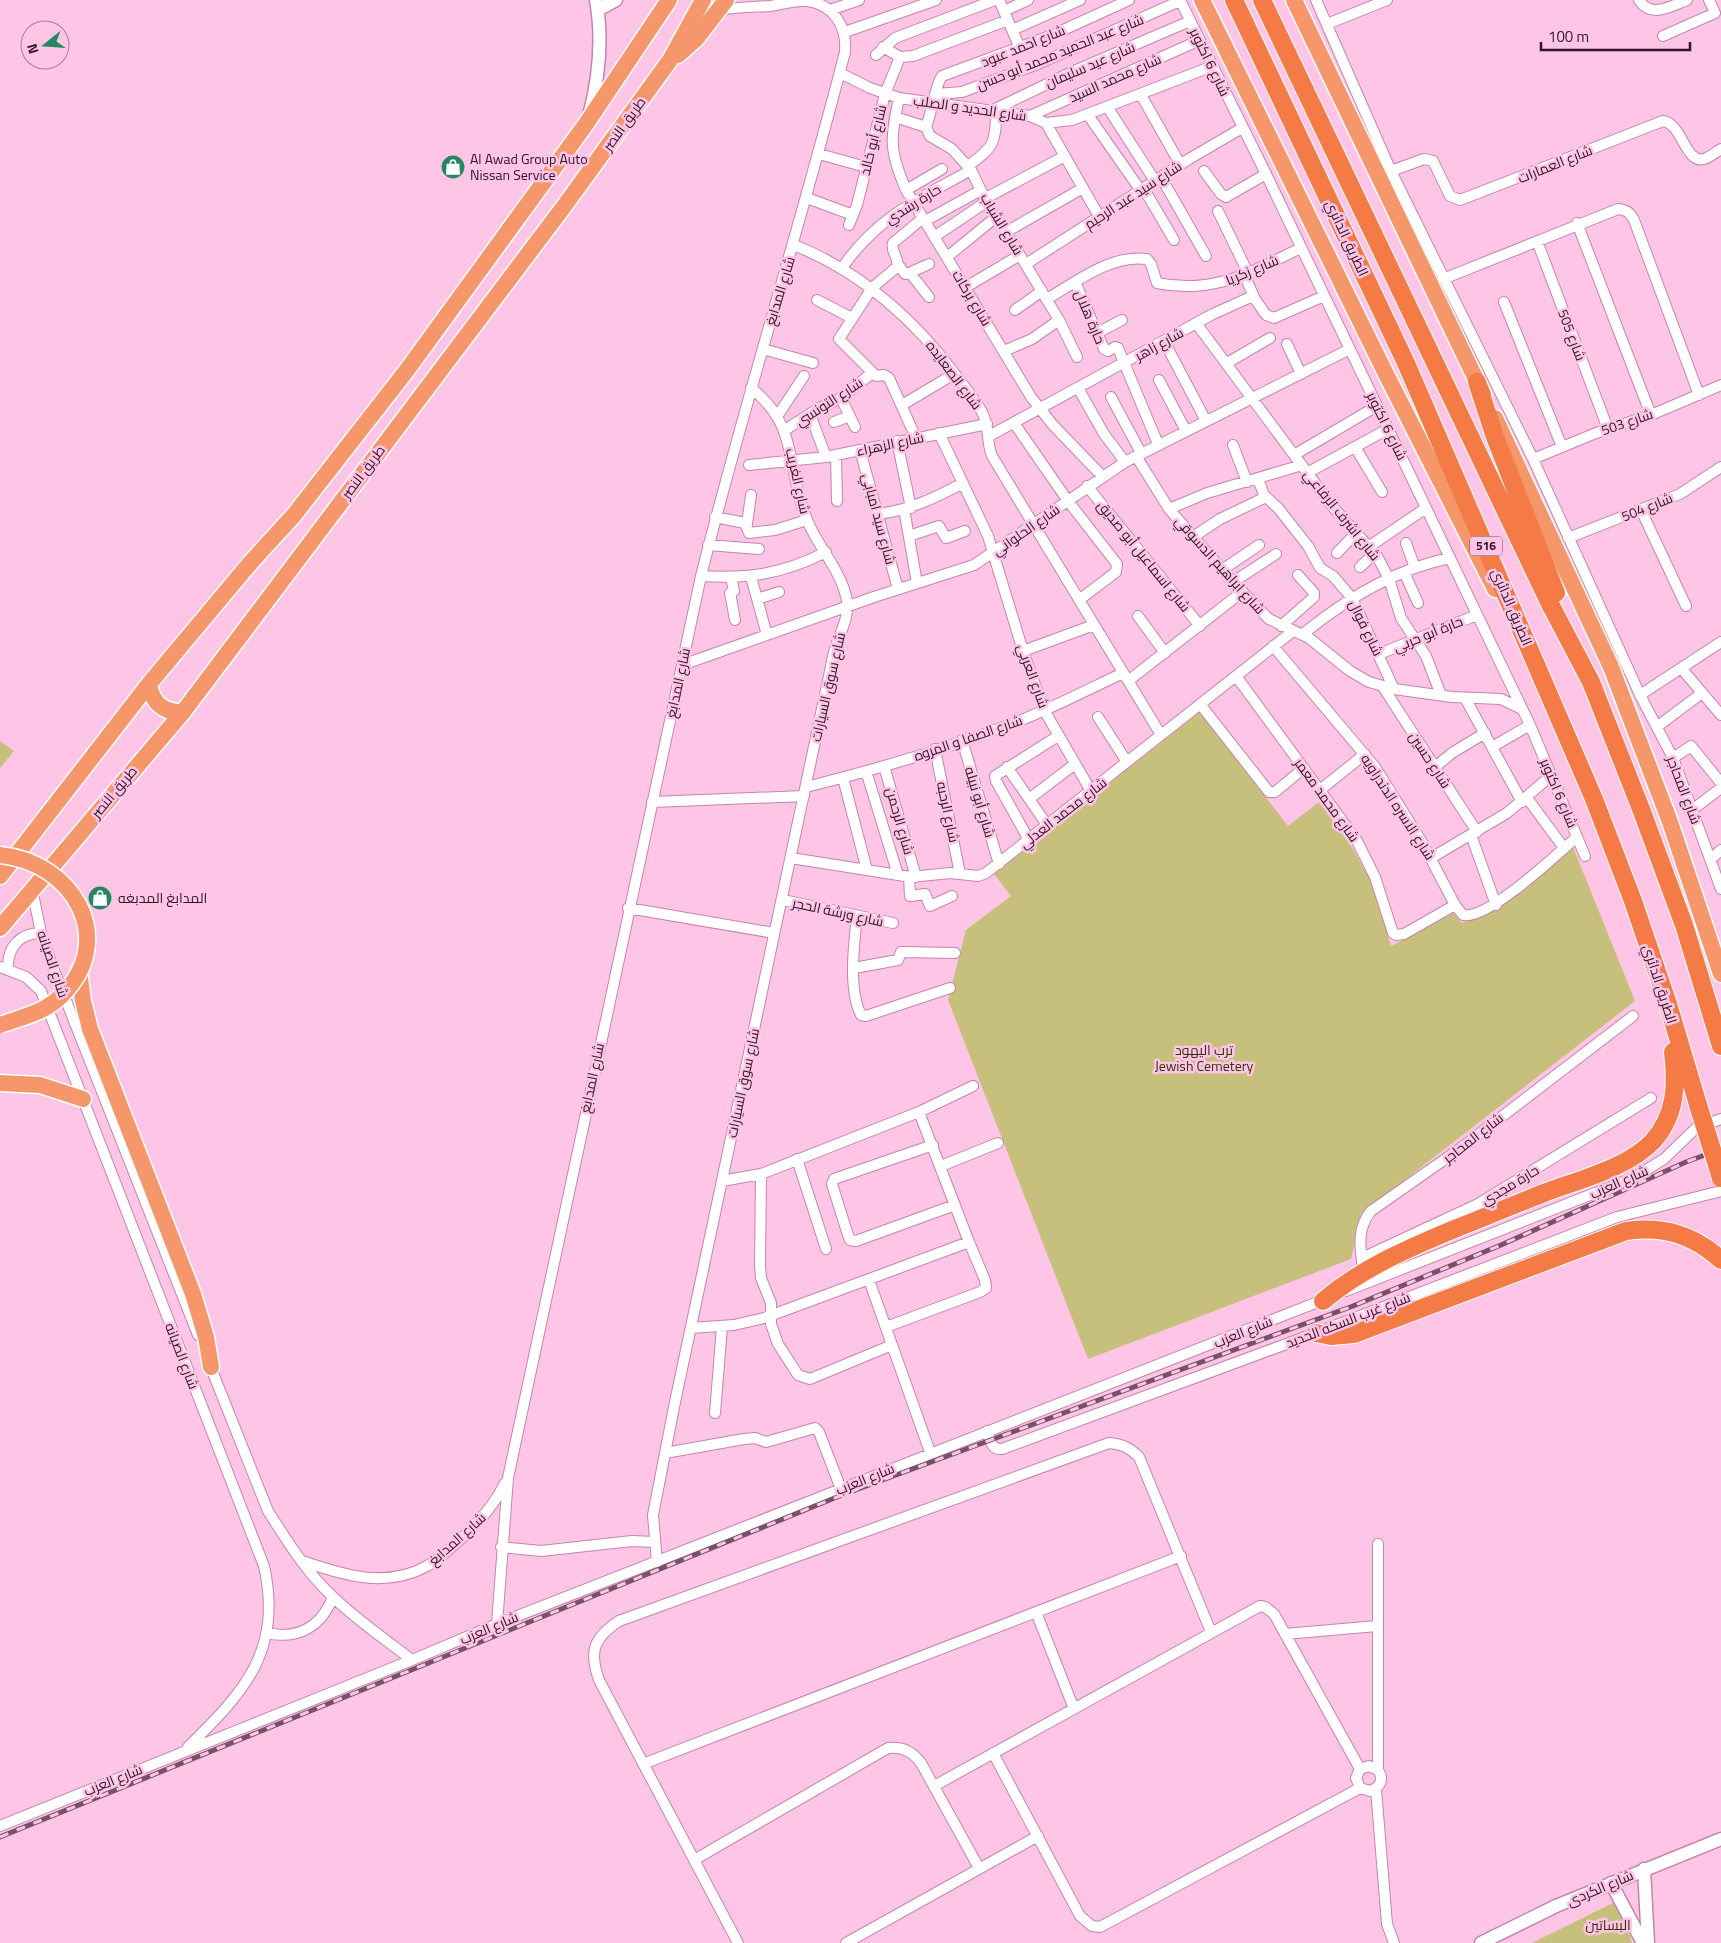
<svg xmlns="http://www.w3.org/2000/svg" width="1721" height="1943" viewBox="0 0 1721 1943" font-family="'Titillium Web',Cairo,sans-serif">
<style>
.green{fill:#c7c07c}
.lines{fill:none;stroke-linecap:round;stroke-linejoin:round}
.minor-casing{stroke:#c684ac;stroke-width:12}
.tertiary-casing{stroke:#c684ac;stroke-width:15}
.trunk-casing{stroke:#fff;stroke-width:19}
.motorway-casing{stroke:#fff;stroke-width:20}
.minor{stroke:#fff;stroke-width:10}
.tertiary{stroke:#fff;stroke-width:12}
.trunk{stroke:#f6966b;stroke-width:16}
.motorway{stroke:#f47b46;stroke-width:18}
.rail-casing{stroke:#765268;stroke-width:5}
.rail{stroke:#fec5e6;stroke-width:3;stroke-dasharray:9;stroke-linecap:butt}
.trunk-bridge-casing{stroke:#fff;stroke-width:19;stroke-linecap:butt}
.motorway-bridge-casing{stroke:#fff;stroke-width:20;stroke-linecap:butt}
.trunk-bridge{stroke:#f6966b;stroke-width:16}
.motorway-bridge{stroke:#f47b46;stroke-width:18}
.labels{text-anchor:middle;stroke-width:5;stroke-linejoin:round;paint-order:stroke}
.shield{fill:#fec5e6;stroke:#6d4a5f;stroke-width:1}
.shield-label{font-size:12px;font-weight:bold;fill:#2f1525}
.street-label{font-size:14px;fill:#2f1525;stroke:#fec5e6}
.poi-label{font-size:14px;fill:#2f1525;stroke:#fec5e6;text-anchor:start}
.park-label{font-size:14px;fill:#363106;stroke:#fec5e6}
</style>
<rect width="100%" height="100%" fill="#fec5e6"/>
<path class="green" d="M1200,712L1288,826L1319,802L1351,846L1370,879L1391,946L1453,913L1462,923L1497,907L1573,847L1635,1001L1361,1214L1351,1259L1088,1359L948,1000L966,930L1011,896L994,874Z
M0,741L14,751L0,768Z
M1619,1900L1632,1943H1532Z"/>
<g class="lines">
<defs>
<path id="minor" d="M999,0L1020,48
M1180,0L1266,174L1530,725L1585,856
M1316,0L1391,171L1533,459L1640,695L1673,758L1721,889
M1639,0C1651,19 1671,6 1687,0
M830,10L859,0
M1004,11L1028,0
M1327,24L1387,0
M1012,30L1080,0
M845,32L936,0
M1663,36L1715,13L1709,0
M883,47L900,57L913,56L1008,20
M876,55L895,38L995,0
M840,73L870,88L899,98L1030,116L1046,123L1072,120L1213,66
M936,94L962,92L1038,64L1180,1
M1141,95L1180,164
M899,98C890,139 889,150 906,190L1031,397L1052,424L1102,476
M1108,108L1155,181
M991,111L1074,71L1190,21
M1088,115L1141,191
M1030,116L1200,40
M895,117L926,127
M1046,123L1100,218
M819,154L866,167
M968,166C994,147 996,143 996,111
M1204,171L1221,194L1226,197L1266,174
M1391,171L1424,159L1433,161L1450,196L1460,200L1663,121C1682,123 1685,164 1704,159C1710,157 1716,152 1721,149
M1161,177L1206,256
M1144,189L1174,240
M906,190L942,169
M807,198L853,215
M984,199L1065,156
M1218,211L1248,273
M925,221L981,190
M1577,223L1651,415
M849,225L857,205L885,94L900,57
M1006,232L1083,188
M934,237L986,202
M1537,241L1608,429
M794,245C862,272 915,320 958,378C966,389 975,400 982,412C990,427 986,441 992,456L1161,735
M947,257L996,217
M898,264L905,274L910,273L929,297
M1026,264L1189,159L1242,128
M842,268C877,217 919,199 971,170
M909,273L929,264
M1244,274L1254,297
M1443,279L1618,209C1626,210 1630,212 1634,220L1699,395
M1075,282L1104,349L1108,351L1115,347L1118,348L1158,444
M966,287L1020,255
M1047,299C1076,282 1111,254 1147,259L1151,264L1157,283C1215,295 1252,271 1301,248
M817,300L852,318
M1504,302L1562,447
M1015,310L1042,291
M1196,323L1332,506L1377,556L1389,579L1401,618L1426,656L1441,695
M1097,333L1122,320
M1164,341L1206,421
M1287,344L1301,374
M763,349L813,363
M1004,351L1032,339L1059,320
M1077,357L1059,320L1006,232L989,207L971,170L952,149L930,136L926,127C931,115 936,83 942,76L1050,36L1129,0
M1227,363L1270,338
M1159,380L1186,431
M1078,388L1104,434L1125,462
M1111,397L1141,453
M841,398L855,427
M902,405L954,374
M810,414L826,457
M778,415L804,376
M834,422L850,416
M1014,423L1068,501L1117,564L1116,572L1079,600
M785,430L819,408L841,398L872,373
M939,433L988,536L1023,651L1044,710L1091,791
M989,436L1213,314L1253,296L1266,315L1274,318L1324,296
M916,438L889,378L884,375L876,376L839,339L872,288L897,267C900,258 890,252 893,243L923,218
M897,441L911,508
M1233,445L1247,482
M1355,447L1382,492
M860,450L898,589
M836,455L837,501
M1294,455L1377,406
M1136,456L1169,509L1233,582L1269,619L1309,638L1350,671L1369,682L1394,689L1452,697L1501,699L1522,709
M1533,459L1596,433L1651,415L1721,385
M749,465L826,457L987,424
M1307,473L1388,429
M1258,479L1264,495L1278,508L1308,546L1320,568L1333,576L1352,598L1394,689
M1087,486L1200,626
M904,509L917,583
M1169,509L1207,493L1302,465
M1641,510L1686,606
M878,514C910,510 935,498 963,483
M715,517L745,523L749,533L775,530L807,520
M747,524L751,495
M909,536L939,526L946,538L965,531
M1193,537L1220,519L1266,497
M1568,538L1680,494L1721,467
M1406,543L1415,568
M708,545L759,549
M1370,546L1426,508
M1337,553L1357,532
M1360,567L1375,553
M1222,570L1259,545
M1404,572L1418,603
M701,576C748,579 783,574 826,552
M731,577L734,591L730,593L735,620
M751,577L767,635
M1233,582L1276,554
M757,599L779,592
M1138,616L1165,653
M1281,626L1314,597V593L1298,575
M1303,634C1346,599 1395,569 1450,558
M1273,646L1375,767L1423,844L1455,905L1463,915C1487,921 1557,854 1577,837
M1023,651L1094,625
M1379,654L1477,615
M682,665L874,597L974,565L1125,462L1350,349
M1681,668L1721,715
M1236,676L1357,841L1375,877L1393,933L1396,935L1404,934L1455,905
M1128,681L1242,592
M1383,687L1477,832
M1640,695L1721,642
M1465,698L1522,802
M1200,704L1269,792H1275L1304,768
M1098,717L1127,762
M1658,726L1702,693
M962,740L999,864
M1492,747L1530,725
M935,749L960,874
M1673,758L1691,746L1721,783
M884,766L916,877
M1007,767L1047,825
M1435,767L1452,753L1485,733
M866,771L898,875
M843,778L867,870
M806,787C878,769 950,748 1019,721C1054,707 1089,689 1123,673
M1320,790L1365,754
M1527,798L1564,848
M1029,799L1075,764
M652,802L804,796
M1692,810L1721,788
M1471,835L1496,905
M1029,840L996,781L995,776L1058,736
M791,858L911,877L950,873L978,876L986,873L1293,631
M1431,858L1507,813L1552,775
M1711,859L1721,850
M909,877L910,896L925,894L930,906L952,896
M32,889L41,933L52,965L198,1335
M783,900L893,923
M628,908L774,933
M857,916C854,944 848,989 861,1015L866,1016L950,988
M0,967L26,977L41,991L264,1566C283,1651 244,1692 188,1747
M854,968L898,960L901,952L955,953
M8,969C7,947 20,933 41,933
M933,1145L834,1179L832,1184L847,1232L850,1240L856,1241L955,1205
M797,1159L826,1249
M941,1166L998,1143
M761,1174L760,1266L761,1278L771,1303V1324L778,1344L798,1375L810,1379L892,1345
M722,1181L761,1174L919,1112
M1362,1258L1478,1204L1651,1098
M1364,1275C1361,1253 1355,1230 1371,1211L1461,1148L1633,1016
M869,1280L930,1452
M1346,1291L1633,1178L1664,1159L1696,1128L1721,1119
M886,1327L980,1292L986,1288L985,1280L969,1242
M691,1328L734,1325L764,1318L969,1242L919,1112L973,1086
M209,1363L268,1511C287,1541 307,1573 333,1597C357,1620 386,1640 412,1660
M715,1413L722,1327
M987,1431C990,1440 991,1450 1002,1449L1316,1333L1617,1217L1721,1191
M665,1453L744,1439L755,1438L766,1442L815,1428L819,1432L841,1489
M501,1547L541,1551L632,1541L655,1542
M302,1561C343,1575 386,1589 427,1566C437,1561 446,1552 454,1545C475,1527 493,1508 505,1483
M657,1562L653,1515L675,1402L834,652C838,637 850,616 847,601C842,571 819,549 808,522C785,470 801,427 751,388
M1036,1612L1074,1709
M497,1624L508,1478L701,576C745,400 800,228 845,52C847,28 835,5 808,1C795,0 782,4 770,6C753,7 736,7 719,10
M266,1633C298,1640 321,1627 333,1597
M1285,1634L1377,1626
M993,1753L1080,1916L1092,1926L1100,1927L1360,1788
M643,1764L1181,1556
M1378,1770L1369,1766L1360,1769L1356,1778L1360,1788L1370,1791C1381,1787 1384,1779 1378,1770V1544
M934,1786L1260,1606L1265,1607L1274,1614L1360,1769
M1376,1789L1387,1924L1394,1943
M0,1826L412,1660L497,1624L1328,1298
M694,1860L888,1748C903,1747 912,1751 921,1763L979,1868
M738,1943L599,1680C589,1652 593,1638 619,1621L1109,1443C1122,1444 1130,1448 1139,1457L1211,1632
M846,1943L1038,1836"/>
<path id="tertiary" d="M598,10L616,0
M589,116C599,78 603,39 596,0
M1644,1869L1648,1943
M1611,1883L1643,1943
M1481,1943L1556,1906L1721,1839"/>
<path id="trunk" d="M1202,0L1386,374L1495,589
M1294,0L1483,394
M678,55L696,39L726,0
M1495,418L1611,667L1670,822L1721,974
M149,684C152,703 164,713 183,712
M0,876L149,684L251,562L294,515L407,370L586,124L669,0
M0,928L183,712L565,205L670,60L703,0
M79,970L83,1001L90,1029L193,1294L206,1337L211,1367
M0,1083L40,1085L83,1099"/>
<path id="motorway" d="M1234,0L1406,363L1594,799L1633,901L1668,1004L1699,1108
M1262,0L1549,602L1591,682L1641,809L1684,925L1721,1046
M1477,382L1495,437L1556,593
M1323,1301C1362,1268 1405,1250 1452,1230C1483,1218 1513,1205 1544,1193C1578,1180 1628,1168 1653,1141C1676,1115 1677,1085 1673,1052
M1316,1333L1331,1336L1354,1334L1626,1231C1663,1226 1693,1234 1721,1260"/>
</defs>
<use href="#minor" class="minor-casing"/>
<use href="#tertiary" class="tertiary-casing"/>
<use href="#trunk" class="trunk-casing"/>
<use href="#motorway" class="motorway-casing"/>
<use href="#minor" class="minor"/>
<use href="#tertiary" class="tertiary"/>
<use href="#trunk" class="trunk"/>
<use href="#motorway" class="motorway"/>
<defs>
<path id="rail" d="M0,1837L842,1495L1353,1306L1501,1245L1686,1162L1721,1149"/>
</defs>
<use href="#rail" class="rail-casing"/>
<use href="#rail" class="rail"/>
<defs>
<path id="trunk-bridge" d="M0,855C73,862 118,939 62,995C45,1013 22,1017 0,1025"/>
<path id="motorway-bridge" d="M1699,1108L1721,1178"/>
</defs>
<use href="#trunk-bridge" class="trunk-bridge-casing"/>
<use href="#motorway-bridge" class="motorway-bridge-casing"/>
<use href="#trunk-bridge" class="trunk-bridge"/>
<use href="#motorway-bridge" class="motorway-bridge"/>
</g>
<defs>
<symbol id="shop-disc" viewBox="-11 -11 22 22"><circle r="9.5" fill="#248761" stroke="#fec5e6"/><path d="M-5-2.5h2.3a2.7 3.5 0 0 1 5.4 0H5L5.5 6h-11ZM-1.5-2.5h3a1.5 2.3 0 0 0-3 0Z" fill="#fff"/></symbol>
</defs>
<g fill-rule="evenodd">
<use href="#shop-disc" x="439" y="153" width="28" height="28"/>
<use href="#shop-disc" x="86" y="884" width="28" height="28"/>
</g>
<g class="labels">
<rect class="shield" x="1470" y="536.5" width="32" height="19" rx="4"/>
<g class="shield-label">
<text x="1486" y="550">516</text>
</g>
<g class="street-label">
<text transform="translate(1023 46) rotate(-22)" y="5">شارع احمد عبود</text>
<text transform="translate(1060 52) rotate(-22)" y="5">شارع عبد الحميد محمد أبو حسن</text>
<text transform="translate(1210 62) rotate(64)" y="5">شارع 6 اكتوبر</text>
<text transform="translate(1090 65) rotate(-23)" y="5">شارع عيد سليمان</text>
<text transform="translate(1115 78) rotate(-24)" y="5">شارع محمد السيد</text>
<text transform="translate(970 108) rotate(8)" y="5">شارع الحديد و الصلب</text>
<text transform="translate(624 124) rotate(-54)" y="5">طريق النصر</text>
<text transform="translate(873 140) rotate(-76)" y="5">شارع أبو خالد</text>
<text transform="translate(1555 164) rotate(-22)" y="5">شارع العمارات</text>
<text transform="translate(1133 195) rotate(-33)" y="5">شارع سيد عبد الرحيم</text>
<text transform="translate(913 204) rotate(-32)" y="5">حارة رشدي</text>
<text transform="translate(1002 224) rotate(59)" y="5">شارع الشباب</text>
<text transform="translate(1347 238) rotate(65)" y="5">الطريق الدائري</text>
<text transform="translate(1252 270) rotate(-23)" y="5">شارع زكريا</text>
<text transform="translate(780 291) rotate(-73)" y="5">شارع المدابغ</text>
<text transform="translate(972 298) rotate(59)" y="5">شارع بركات</text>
<text transform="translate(1090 317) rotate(67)" y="5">حارة هلال</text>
<text transform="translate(1572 335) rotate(69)" y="5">شارع 505</text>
<text transform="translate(1159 344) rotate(-29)" y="5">شارع زاهر</text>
<text transform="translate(954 375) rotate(53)" y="5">شارع الصعايده</text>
<text transform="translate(829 402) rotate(-33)" y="5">شارع التونسي</text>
<text transform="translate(1627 422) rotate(-19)" y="5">شارع 503</text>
<text transform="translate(1387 426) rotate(64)" y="5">شارع 6 اكتوبر</text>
<text transform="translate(890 444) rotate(-12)" y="5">شارع الزهراء</text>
<text transform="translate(363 472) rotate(-53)" y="5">طريق النصر</text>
<text transform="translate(798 481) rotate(77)" y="5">شارع الغريب</text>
<text transform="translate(1647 507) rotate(-22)" y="5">شارع 504</text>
<text transform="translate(1342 515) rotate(51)" y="5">شارع اشرف الرفاعي</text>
<text transform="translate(879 519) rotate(75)" y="5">شارع سيد امبابي</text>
<text transform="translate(1026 530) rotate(-35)" y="5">شارع الحلواني</text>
<text transform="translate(1144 556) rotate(51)" y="5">شارع اسماعيل أبو صديق</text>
<text transform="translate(1220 565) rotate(48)" y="5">شارع ابراهيم الدسوقي</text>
<text transform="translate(1512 607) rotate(67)" y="5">الطريق الدائري</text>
<text transform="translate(1366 628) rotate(64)" y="5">شارع فوال</text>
<text transform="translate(1428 634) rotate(-22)" y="5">حارة أبو حربي</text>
<text transform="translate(1033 676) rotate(70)" y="5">شارع العربي</text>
<text transform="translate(678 683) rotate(-78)" y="5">شارع المدابغ</text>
<text transform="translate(828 687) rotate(-77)" y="5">شارع سوق السيارات</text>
<text transform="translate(968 738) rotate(-19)" y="5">شارع الصفا و المروه</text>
<text transform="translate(1430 760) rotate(57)" y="5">شارع حسين</text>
<text transform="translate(1684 790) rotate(69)" y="5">شارع المحاجر</text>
<text transform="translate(114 792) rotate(-50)" y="5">طريق النصر</text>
<text transform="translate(1559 793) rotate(67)" y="5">شارع 6 اكتوبر</text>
<text transform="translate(1327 800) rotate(54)" y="5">شارع محمد معمر</text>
<text transform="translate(980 802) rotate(73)" y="5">شارع أبو نبيله</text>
<text transform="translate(1398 807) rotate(57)" y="5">شارع الاسره الدندراويه</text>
<text transform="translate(948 812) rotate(78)" y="5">شارع الرحبه</text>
<text transform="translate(1063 813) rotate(-38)" y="5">شارع محمد العدلي</text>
<text transform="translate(900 821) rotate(74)" y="5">شارع الرحمن</text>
<text transform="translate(838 912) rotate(12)" y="5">شارع ورشة الحجر</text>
<text transform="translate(53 964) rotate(71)" y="5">شارع الصيانه</text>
<text transform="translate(1660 984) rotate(72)" y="5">الطريق الدائري</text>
<text transform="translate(592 1078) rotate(-78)" y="5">شارع المدابغ</text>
<text transform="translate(743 1083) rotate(-78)" y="5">شارع سوق السيارات</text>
<text transform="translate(1473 1138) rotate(-38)" y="5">شارع المحاجر</text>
<text transform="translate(1619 1182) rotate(-24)" y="5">شارع العزب</text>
<text transform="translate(1510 1185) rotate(-31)" y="5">حارة مجدي</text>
<text transform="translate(1348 1320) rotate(-21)" y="5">شارع غرب السكه الحديد</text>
<text transform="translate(1243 1332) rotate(-22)" y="5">شارع العزب</text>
<text transform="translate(182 1356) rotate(69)" y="5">شارع الصيانه</text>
<text transform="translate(865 1479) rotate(-22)" y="5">شارع العزب</text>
<text transform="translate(457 1539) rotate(-42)" y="5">شارع المدابغ</text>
<text transform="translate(489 1628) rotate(-23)" y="5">شارع العزب</text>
<text transform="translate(113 1780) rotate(-22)" y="5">شارع العزب</text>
<text transform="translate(1600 1888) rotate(-23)" y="5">شارع الكردى</text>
</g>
<g class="poi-label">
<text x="470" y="164">Al Awad Group Auto<tspan x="470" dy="16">Nissan Service</tspan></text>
<text x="118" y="903">المدابغ المدبغه</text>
</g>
<g class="park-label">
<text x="1204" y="1055">ترب اليهود<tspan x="1204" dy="16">Jewish Cemetery</tspan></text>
<text x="1608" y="1930">البساتين</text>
</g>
</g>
<g transform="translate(45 45) rotate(253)"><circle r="24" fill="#fec5e6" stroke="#ab7f99"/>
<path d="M0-4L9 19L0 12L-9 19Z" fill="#248761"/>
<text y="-8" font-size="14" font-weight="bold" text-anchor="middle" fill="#2f1525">N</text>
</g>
<path d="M1541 42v8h149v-8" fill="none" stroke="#2f1525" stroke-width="2.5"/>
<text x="1548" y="42" font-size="15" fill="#2f1525" stroke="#fec5e6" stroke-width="4" paint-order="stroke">100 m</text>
</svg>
